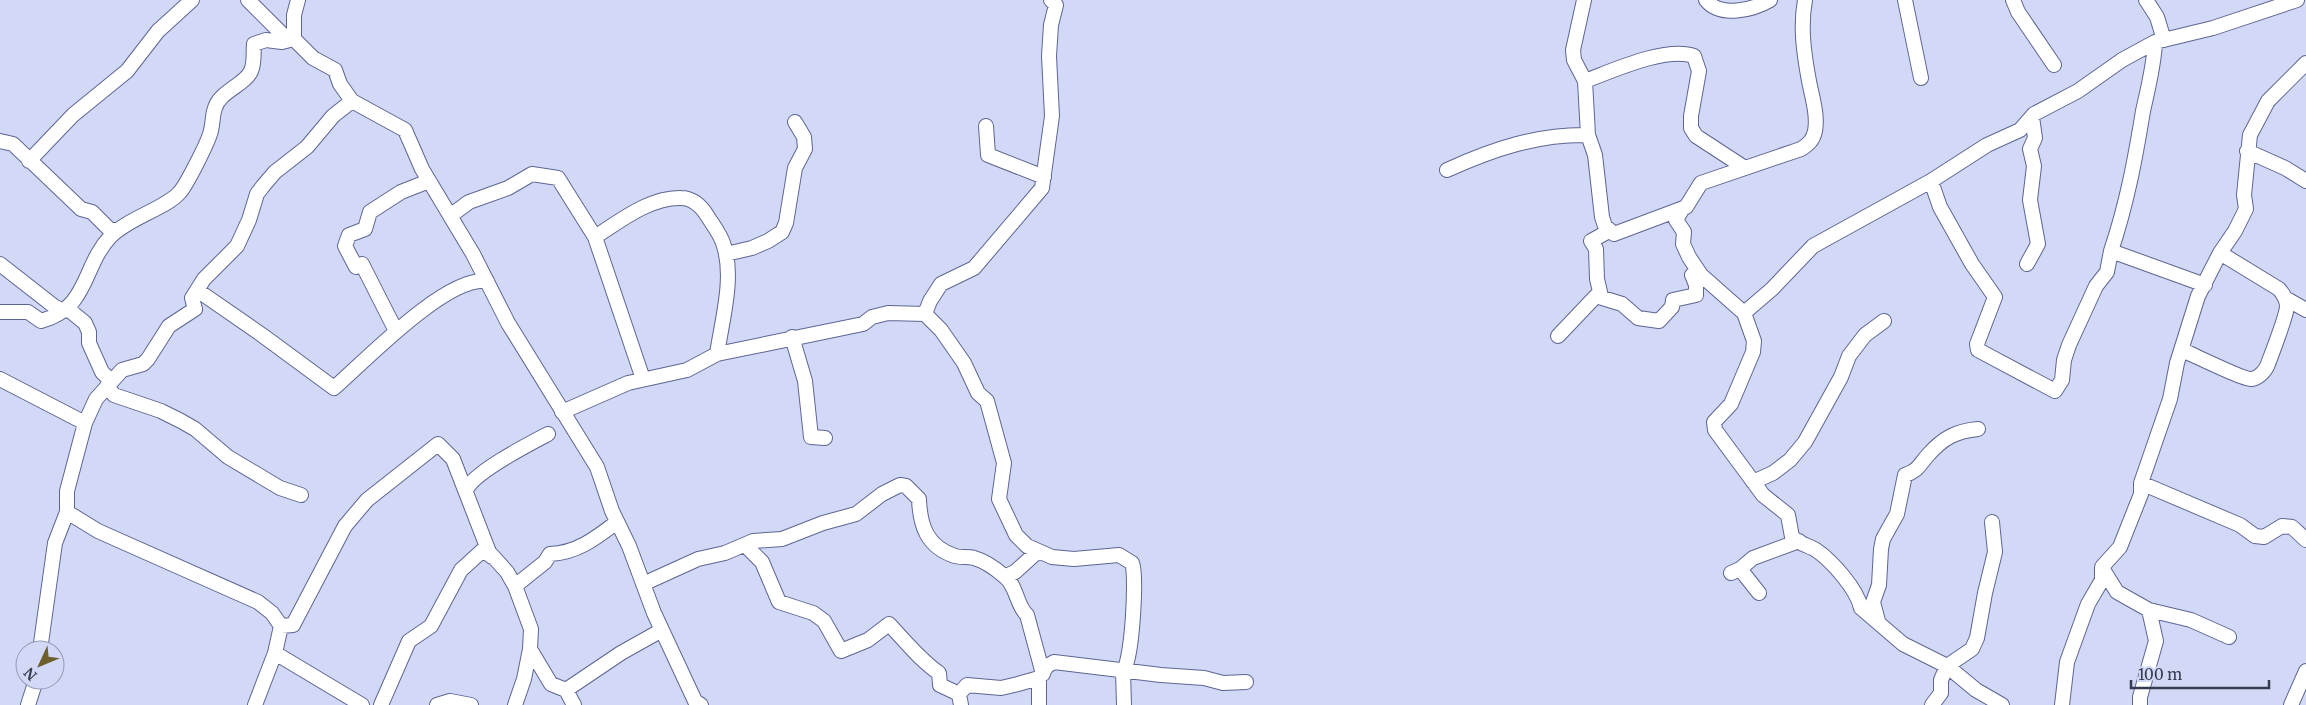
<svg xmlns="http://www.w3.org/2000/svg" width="2306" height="705" viewBox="0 0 2306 705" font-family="Merriweather,serif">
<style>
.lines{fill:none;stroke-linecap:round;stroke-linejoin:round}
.minor-casing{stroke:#5d6592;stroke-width:16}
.minor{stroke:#fff;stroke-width:14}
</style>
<rect width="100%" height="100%" fill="#d2d9f7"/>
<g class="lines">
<defs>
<path id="minor" d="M248,0L287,39
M298,0L294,15V39L313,58L335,70L340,84L352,101L405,130L422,169L473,254L508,323L597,467L612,511L629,546L654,613L695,701L701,705
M1584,0L1573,50L1574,60L1585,81L1588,135L1595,155L1602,217L1605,226L1614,234L1686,207L1701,183L1801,149C1809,144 1813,140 1815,131C1818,115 1812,97 1809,81C1804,54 1800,27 1805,0
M1706,0C1720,18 1753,10 1770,0
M1905,0L1921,78
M2013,0L2018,12L2054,65
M2146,0L2157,17L2164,40
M2155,42C2154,66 2148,88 2143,111C2135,160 2127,203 2111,251L2205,285
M1585,81C1612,71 1666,46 1694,56L1699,71L1691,116V128L1696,136L1745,168
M986,126L988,155L1044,177
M0,141L13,144L81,209L92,212L109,229L117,231
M2247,151L2285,168L2306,181
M29,161L73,115L127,71L158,31L192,0
M1447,170C1493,149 1538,134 1588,135
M1931,181L1940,207L1972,264L1995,297L1977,344L1978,350L2055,391L2062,380L2064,360L2069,345L2096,286L2107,272L2111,251
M1683,208L1676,220L1684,232L1683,244L1689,257L1701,275L1744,313L1754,341L1753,352L1731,404L1714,422L1715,430L1763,495L1788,515L1792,537C1798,543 1809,546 1816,550C1832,561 1857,589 1861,608L1903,644L1947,666L1976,690L2002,705
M450,216L469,202L508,188L532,174L558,178L595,237C620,221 650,197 681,198C694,198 702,207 708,217C713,225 720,234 723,243C735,276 722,320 717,354
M595,237L643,379
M726,254L752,248L768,241L782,232L786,223L795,168L805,149L804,137L795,122
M0,264L55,307L64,311
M2027,264L2038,244L2030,200L2034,166L2030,149L2035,138L2032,117
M197,290L262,335L334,388C365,361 446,276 487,281
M1601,296L1597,279L1596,249L1591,241L1609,231
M2285,298L2306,310
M68,309L85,323L89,332V343L102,372L110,380
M0,312H28L41,321C89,308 82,267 110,237C128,218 167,208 180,192C187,184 207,144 210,134C213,126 212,116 215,108C220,91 245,85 251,71C255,62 253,53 254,44L266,40L282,42L294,39
M1744,313L1772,289L1813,246L1931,181L1987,145L2020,130L2034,114L2078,91L2122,60L2155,42L2213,28L2297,0
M925,314L930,301L941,284L974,268L1042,188L1052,116L1049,56L1051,25L1056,5L1051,0
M396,331L362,264L356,267L345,246L349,235L365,229L370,212L401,192L429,181
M1558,336L1596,296L1622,304L1638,318L1659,321L1672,307L1673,300L1696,295V285L1692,275H1701
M792,337L805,381L811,437L825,438
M2182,350C2194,355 2244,380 2252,379C2259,378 2266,370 2268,364C2272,353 2287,315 2287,306C2287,299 2283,294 2279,289L2220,253
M0,379L85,423
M107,386L114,395L161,411L181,421L195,429L228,457L280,488L301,495
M562,412L628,383L687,370L717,354L863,324L872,317L888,313L925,314L941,330L964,363L978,393L987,401L1004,463L999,499L1016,535L1027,546L1052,557L1074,559L1119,555L1132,563C1137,575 1132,664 1123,671L1124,705
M1753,482L1773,473L1790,460L1805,442L1841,377L1849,356L1865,335L1884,321
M2141,483L2240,525L2255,536L2264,537L2282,526L2292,527L2306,540
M466,490C474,472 529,444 548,434
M67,512L98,531L258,602L272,613L281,626L275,653L362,705
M745,545L762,562L779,602L813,613L824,621L841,651L868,640L889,624C905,641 920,660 939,673L940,685L959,694
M2102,568L2117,592L2149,610L2191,620L2229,637
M1740,569L1759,593
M1731,573L1740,569L1753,558L1799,541
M1006,576L1015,572L1037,552
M643,584L698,559L725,553L753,541L782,539L823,523L856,514L882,494L900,485L906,486L919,499C920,526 927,547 955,556C961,558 968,556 974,558C985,561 996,569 1004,576C1017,585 1016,605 1027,615L1043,674
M515,586L545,562L550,554C577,553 596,538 617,522
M1878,621L1873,602L1879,585L1881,549L1883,539L1897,514L1905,475C1918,471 1919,465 1928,455C1943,438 1956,431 1978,429
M281,626L293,625L345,526L367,500L438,444L453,459L489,552L507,572L515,586L531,629L530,649L551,684L566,690L574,705
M40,650L55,543L67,512V491L85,423L96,399L122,370L143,364L148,359L169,326L195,309L192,298L204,279L237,246L249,220L257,194L263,186L275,172L307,147L333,116L352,101
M1039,678V705
M566,690L621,653L662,630
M28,705L36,680
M255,705L275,653
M381,705L409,641L431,626L461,570L483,550L492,557
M437,705L450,701L471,705
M515,705L524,679L530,649
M961,705L959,694L967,685L1001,688L1018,684L1039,678L1047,666L1054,662L1161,675L1204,678L1223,683L1246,682
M1932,705L1941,693V680L1947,666L1972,649L1977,638L1985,593L1995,552L1992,522
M2062,705L2067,662L2088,604L2102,580V567L2120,547L2141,494V483L2170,399L2177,363L2198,296L2220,253L2235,231L2246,209L2244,195L2250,135L2268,101L2306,63
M2140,705V697L2156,641L2149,610
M2291,705L2306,671"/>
</defs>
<use href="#minor" class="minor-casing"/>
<use href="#minor" class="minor"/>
</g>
<g transform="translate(40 665) rotate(226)"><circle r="24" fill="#d2d9f7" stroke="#949ab4"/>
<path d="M0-4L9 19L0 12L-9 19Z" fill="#6d602d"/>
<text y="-8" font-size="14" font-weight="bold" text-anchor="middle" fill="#373b4f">N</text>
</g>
<path d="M2131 680v8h138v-8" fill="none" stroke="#373b4f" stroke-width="2.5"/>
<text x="2138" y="680" font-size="15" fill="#373b4f" stroke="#d2d9f7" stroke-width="4" paint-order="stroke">100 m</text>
</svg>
